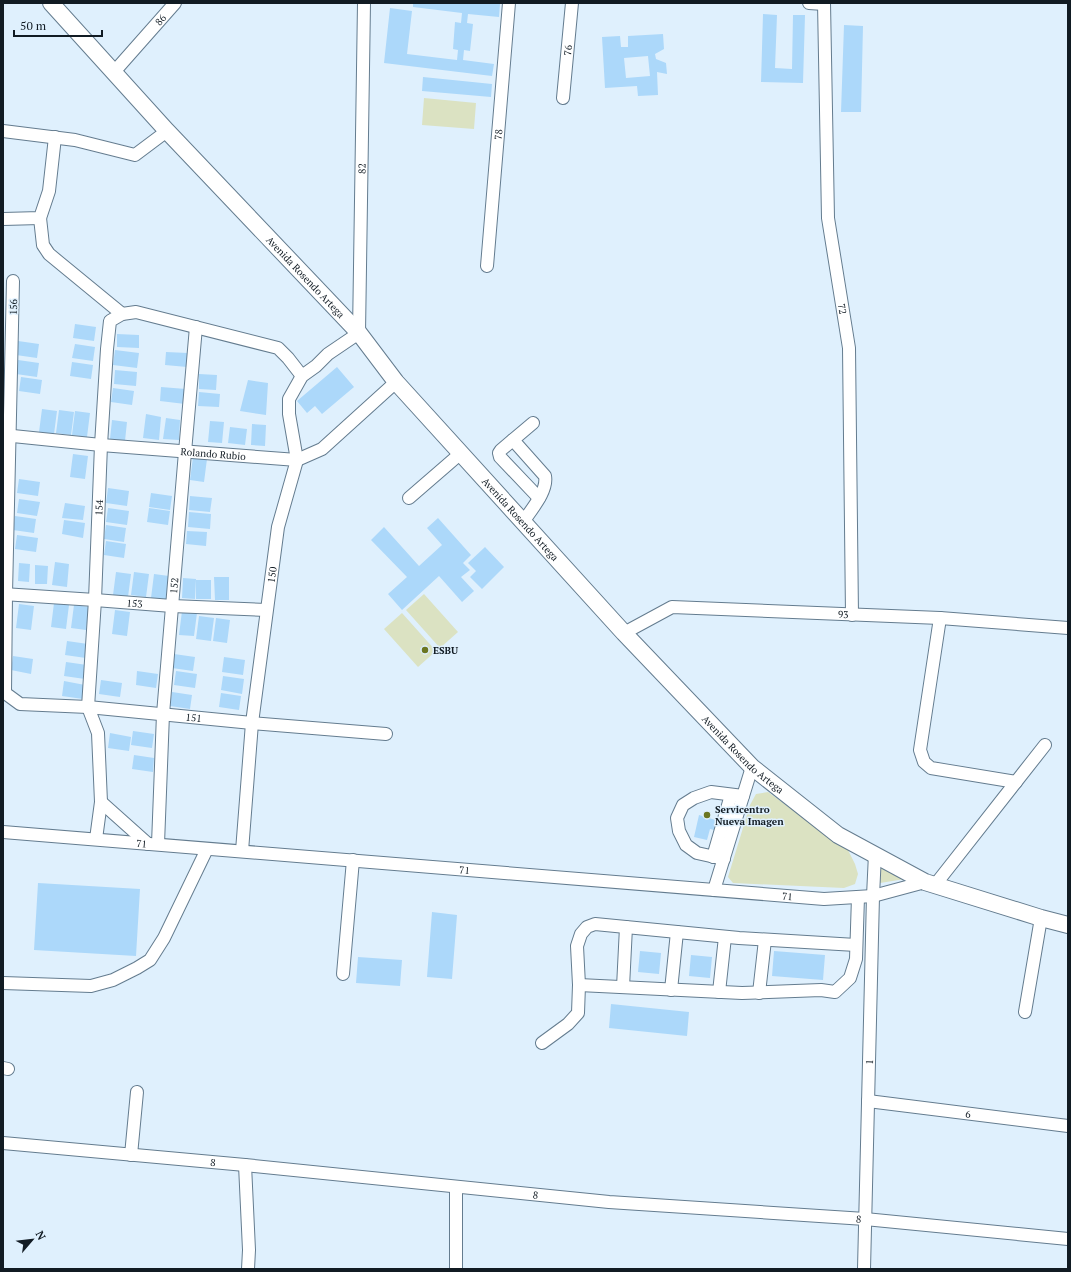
<svg xmlns="http://www.w3.org/2000/svg" width="1071" height="1272" viewBox="0 0 1071 1272" font-family="'PT Serif',serif">
<style>
.green{fill:#dbe2c2}
.building{fill:#acd8fa;fill-rule:evenodd}
.lines{fill:none;stroke-linecap:round;stroke-linejoin:round}
.minor-casing{stroke:#647c8f;stroke-width:14}
.major-casing{stroke:#647c8f;stroke-width:18}
.minor{stroke:#fff;stroke-width:12}
.major{stroke:#fff;stroke-width:16}
.poi-dot{fill:#6b7621;stroke:#dff0fd;stroke-width:1.5}
.labels{text-anchor:middle;stroke-width:3;stroke-linejoin:round;paint-order:stroke}
.street-label{font-size:10px;fill:#111b23;stroke:#dff0fd}
.poi-label{font-size:10px;font-weight:bold;fill:#111b23;stroke:#dff0fd;text-anchor:start}
</style>
<rect width="100%" height="100%" fill="#dff0fd"/>
<path class="green" d="M424,98L476,103L474,129L422,125Z
M424,594L458,632L440,648L406,610Z
M402,613L436,651L418,667L384,629Z
M768,792L848,850L855,864L858,874L855,884L844,888L733,883L728,877L750,805L756,794Z
M880,866L905,879L880,883Z"/>
<path class="building" d="M413,3H490L500,4L499,17L468,14L467,23L473,24L470,51L464,50L463,60L494,64L492,76L384,63L390,8L412,11L407,54L457,60L458,50L453,49L455,22L461,23L462,13L413,7Z
M763,14L777,15L775,68L792,69L793,15H805L803,83L761,82Z
M844,25L863,26L861,112H841Z
M663,34L664,49L655,54L656,59L666,63L667,74L657,72L658,95L638,96L637,86L605,88L602,37L620,36L621,47H628V36ZM648,56L650,76L626,78L624,58Z
M423,77L492,84L491,97L422,91Z
M75,324L96,327L94,341L73,338Z
M117,334L139,335V348L117,347Z
M18,341L39,344L37,358L16,355Z
M75,344L95,347L93,361L72,358Z
M115,350L139,353L137,368L113,365Z
M166,352L188,353L187,367L165,365Z
M18,360L39,363L37,377L16,374Z
M72,362L93,365L91,379L70,376Z
M337,367L354,387L322,414L315,406L307,413L297,401Z
M115,370L137,372L136,386L114,384Z
M199,374L217,375L216,390L199,389Z
M21,377L42,380L40,394L19,391Z
M248,380L268,383L266,415L240,411Z
M161,387L186,389L185,404L160,401Z
M113,388L134,391L132,405L111,402Z
M199,392L220,394L219,407L198,406Z
M42,409L57,411L54,434L39,432Z
M59,410L74,412L71,435L56,433Z
M75,411L90,413L87,437L72,435Z
M146,414L161,417L159,440L143,438Z
M166,418L180,420L179,440L163,439Z
M112,420L127,422L125,441L110,439Z
M210,421L224,422L222,443L208,442Z
M252,424L266,425L265,446L251,445Z
M230,427L247,429L245,445L228,443Z
M73,454L88,456L85,479L70,477Z
M193,457L207,459L204,482L190,480Z
M19,479L40,482L38,496L17,493Z
M108,488L129,491L127,506L106,503Z
M151,493L172,496L170,510L149,507Z
M190,496L212,498L210,512L189,510Z
M19,499L40,502L37,516L17,513Z
M65,503L85,506L83,520L62,518Z
M108,508L129,511L127,525L106,522Z
M149,508L170,511L168,525L147,522Z
M189,512L211,514L210,529L188,527Z
M15,516L36,519L34,533L13,530Z
M438,518L471,555L463,563L470,570L461,577L474,591L462,602L439,576L402,610L388,594L407,577L371,540L384,527L419,566L442,545L427,528Z
M64,520L85,523L83,538L62,534Z
M106,525L126,528L124,542L104,539Z
M187,531L207,532L206,546L186,544Z
M17,535L38,538L36,552L15,549Z
M106,541L126,544L124,558L104,555Z
M485,547L504,567L482,589L470,577L476,571L468,563Z
M55,562L69,564L67,587L52,585Z
M19,563L30,564L29,582L18,581Z
M35,565L48,566L47,584H35Z
M116,572L131,574L128,597L113,595Z
M134,572L149,574L146,597L131,595Z
M154,574L169,576L166,599L151,598Z
M214,577H229V600H215Z
M183,578L196,579L195,599L182,598Z
M196,580H211V599H196Z
M54,603L69,605L66,629L51,627Z
M19,604L34,606L31,630L16,628Z
M74,605L89,607L86,630L71,628Z
M115,610L130,612L127,636L112,634Z
M182,611L197,613L194,636L179,635Z
M199,616L214,618L211,641L196,639Z
M216,618L230,620L227,643L213,641Z
M67,641L88,644L86,658L65,655Z
M174,654L195,657L193,671L172,668Z
M13,656L33,659L31,674L11,670Z
M224,657L245,660L243,675L222,672Z
M66,662L87,665L85,679L64,676Z
M137,671L158,674L156,688L136,685Z
M176,671L197,674L195,688L174,685Z
M223,676L244,679L242,694L221,690Z
M101,680L122,683L120,697L99,694Z
M64,681L85,685L83,699L62,696Z
M172,692L192,695L190,709L170,706Z
M221,693L241,696L239,710L219,707Z
M133,731L154,734L152,748L131,745Z
M110,733L131,737L129,751L108,748Z
M134,755L154,758L153,772L132,769Z
M699,815L732,825L730,834L710,829L707,840L694,837Z
M38,883L140,889L136,956L34,950Z
M432,912L457,915L452,979L427,977Z
M640,951L661,953L659,974L638,972Z
M774,951L825,955L823,980L772,976Z
M691,955L712,957L710,978L689,976Z
M358,957L402,960L400,986L356,983Z
M611,1004L689,1012L687,1036L609,1028Z"/>
<g class="lines">
<defs>
<g id="minor">
<path d="M809,3L824,4"/>
<path id="s1" d="M824,3L828,218L849,348L852,615"/>
<path id="s2" d="M114,72L175,3"/>
<path id="s3" d="M563,98L572,3"/>
<path d="M3,131L75,140L135,155L167,131"/>
<path d="M40,218L43,245L49,254L122,314"/>
<path d="M3,219L40,218L49,191L55,137"/>
<path id="s4" d="M487,266L509,3"/>
<path id="s5" d="M13,281L6,594L5,693L20,704L88,707L252,723L386,734"/>
<path d="M533,423L501,450L499,453L500,457L539,498"/>
<path id="s6" d="M3,435L101,445L297,460L322,449L396,382"/>
<path d="M513,440L545,476C548,491 531,510 523,522"/>
<path d="M409,498L461,453"/>
<path id="s7" d="M3,594L95,600L172,606L266,610"/>
<path d="M940,618L920,750L924,762L931,768L1016,782"/>
<path id="s8" d="M624,633L672,607L940,618L1068,628"/>
<path d="M101,802L148,844"/>
<path id="s9" d="M3,832L824,899L873,896L925,882"/>
<path id="s10" d="M96,839L101,802L98,733L88,707L95,600L101,445L107,349L110,321L122,314L136,312L278,348L288,358L302,376"/>
<path id="s11" d="M158,844L163,714L185,452L196,327"/>
<path id="s12" d="M242,851L252,723L278,527L297,460L289,414V399L302,376L316,366L328,354L359,333L364,3"/>
<path d="M713,857L731,795"/>
<path d="M724,859L697,853L686,845L679,831L677,818L683,805L694,798L711,792L743,796"/>
<path d="M935,885L1045,745"/>
<path d="M714,890L752,767"/>
<path d="M343,974L353,860"/>
<path d="M3,983L91,986L113,980L137,968L150,960L164,938L207,849"/>
<path d="M579,985L742,993L821,990L835,992L850,978L856,959L858,897"/>
<path d="M623,987L626,927"/>
<path d="M671,990L677,932"/>
<path d="M719,992L725,937"/>
<path d="M759,993L765,940"/>
<path d="M1025,1012L1041,918"/>
<path d="M542,1043L568,1024L578,1013L579,985L577,946L581,934L587,927L595,924L739,938L856,945"/>
<path d="M3,1068L8,1069"/>
<path id="s13" d="M868,1101L1068,1126"/>
<path id="s14" d="M3,1143L245,1165L609,1202L865,1219L1068,1239"/>
<path d="M131,1155L137,1092"/>
<path d="M245,1165L249,1250L248,1269"/>
<path d="M456,1269V1187"/>
<path id="s15" d="M864,1269L873,896L875,854"/>
</g>
<g id="major">
<path id="s16" d="M51,3L167,131L359,333L396,382L624,633L752,767L838,835L925,882L1041,918L1068,925"/>
</g>
</defs>
<use href="#minor" class="minor-casing"/>
<use href="#major" class="major-casing"/>
<use href="#minor" class="minor"/>
<use href="#major" class="major"/>
</g>
<g class="poi-dot">
<circle cx="425" cy="650" r="4"/>
<circle cx="707" cy="815" r="4"/>
</g>
<g class="labels">
<g class="street-label">
<text dy="4" stroke="none"><textPath href="#s2" startOffset="70">86</textPath></text>
<text dy="4" stroke="none"><textPath href="#s3" startOffset="48">76</textPath></text>
<text dy="4" stroke="none"><textPath href="#s4" startOffset="132">78</textPath></text>
<text dy="4" stroke="none"><textPath href="#s12" startOffset="720">82</textPath></text>
<text dy="4" stroke="none"><textPath href="#s16" startOffset="374">Avenida Rosendo Artega</textPath></text>
<text transform="translate(13 307) rotate(-89)" y="4">156</text>
<text dy="4" stroke="none"><textPath href="#s1" startOffset="307">72</textPath></text>
<text dy="4" stroke="none"><textPath href="#s6" startOffset="211">Rolando Rubio</textPath></text>
<text dy="4" stroke="none"><textPath href="#s10" startOffset="334">154</textPath></text>
<text dy="4" stroke="none"><textPath href="#s16" startOffset="698">Avenida Rosendo Artega</textPath></text>
<text dy="4" stroke="none"><textPath href="#s12" startOffset="278">150</textPath></text>
<text dy="4" stroke="none"><textPath href="#s11" startOffset="259">152</textPath></text>
<text dy="4" stroke="none"><textPath href="#s7" startOffset="132">153</textPath></text>
<text dy="4" stroke="none"><textPath href="#s8" startOffset="226">93</textPath></text>
<text dy="4" stroke="none"><textPath href="#s5" startOffset="605">151</textPath></text>
<text dy="4" stroke="none"><textPath href="#s16" startOffset="1022">Avenida Rosendo Artega</textPath></text>
<text dy="4" stroke="none"><textPath href="#s9" startOffset="139">71</textPath></text>
<text dy="4" stroke="none"><textPath href="#s9" startOffset="463">71</textPath></text>
<text dy="4" stroke="none"><textPath href="#s9" startOffset="787">71</textPath></text>
<text dy="4" stroke="none"><textPath href="#s15" startOffset="207">1</textPath></text>
<text dy="4" stroke="none"><textPath href="#s13" startOffset="101">6</textPath></text>
<text dy="4" stroke="none"><textPath href="#s14" startOffset="211">8</textPath></text>
<text dy="4" stroke="none"><textPath href="#s14" startOffset="535">8</textPath></text>
<text dy="4" stroke="none"><textPath href="#s14" startOffset="859">8</textPath></text>
</g>
<g class="poi-label">
<text x="433" y="654">ESBU</text>
<text x="715" y="813">Servicentro<tspan x="715" dy="12">Nueva Imagen</tspan></text>
</g>
</g>
<rect width="1071" height="1272" fill="none" stroke="#111b23" stroke-width="8"/>
<g transform="translate(32 1240) rotate(62)" stroke="#dff0fd" stroke-width="3" paint-order="stroke">
<path d="M0-3L7 15L0 10L-7 15Z" fill="#111b23"/>
<text y="-6" font-size="11" font-weight="bold" text-anchor="middle" fill="#111b23">N</text>
</g>
<path d="M14 30v6h88v-6" fill="none" stroke="#111b23" stroke-width="2"/>
<text x="20" y="30" font-size="12" fill="#111b23" stroke="#dff0fd" stroke-width="3" paint-order="stroke">50 m</text>
</svg>
